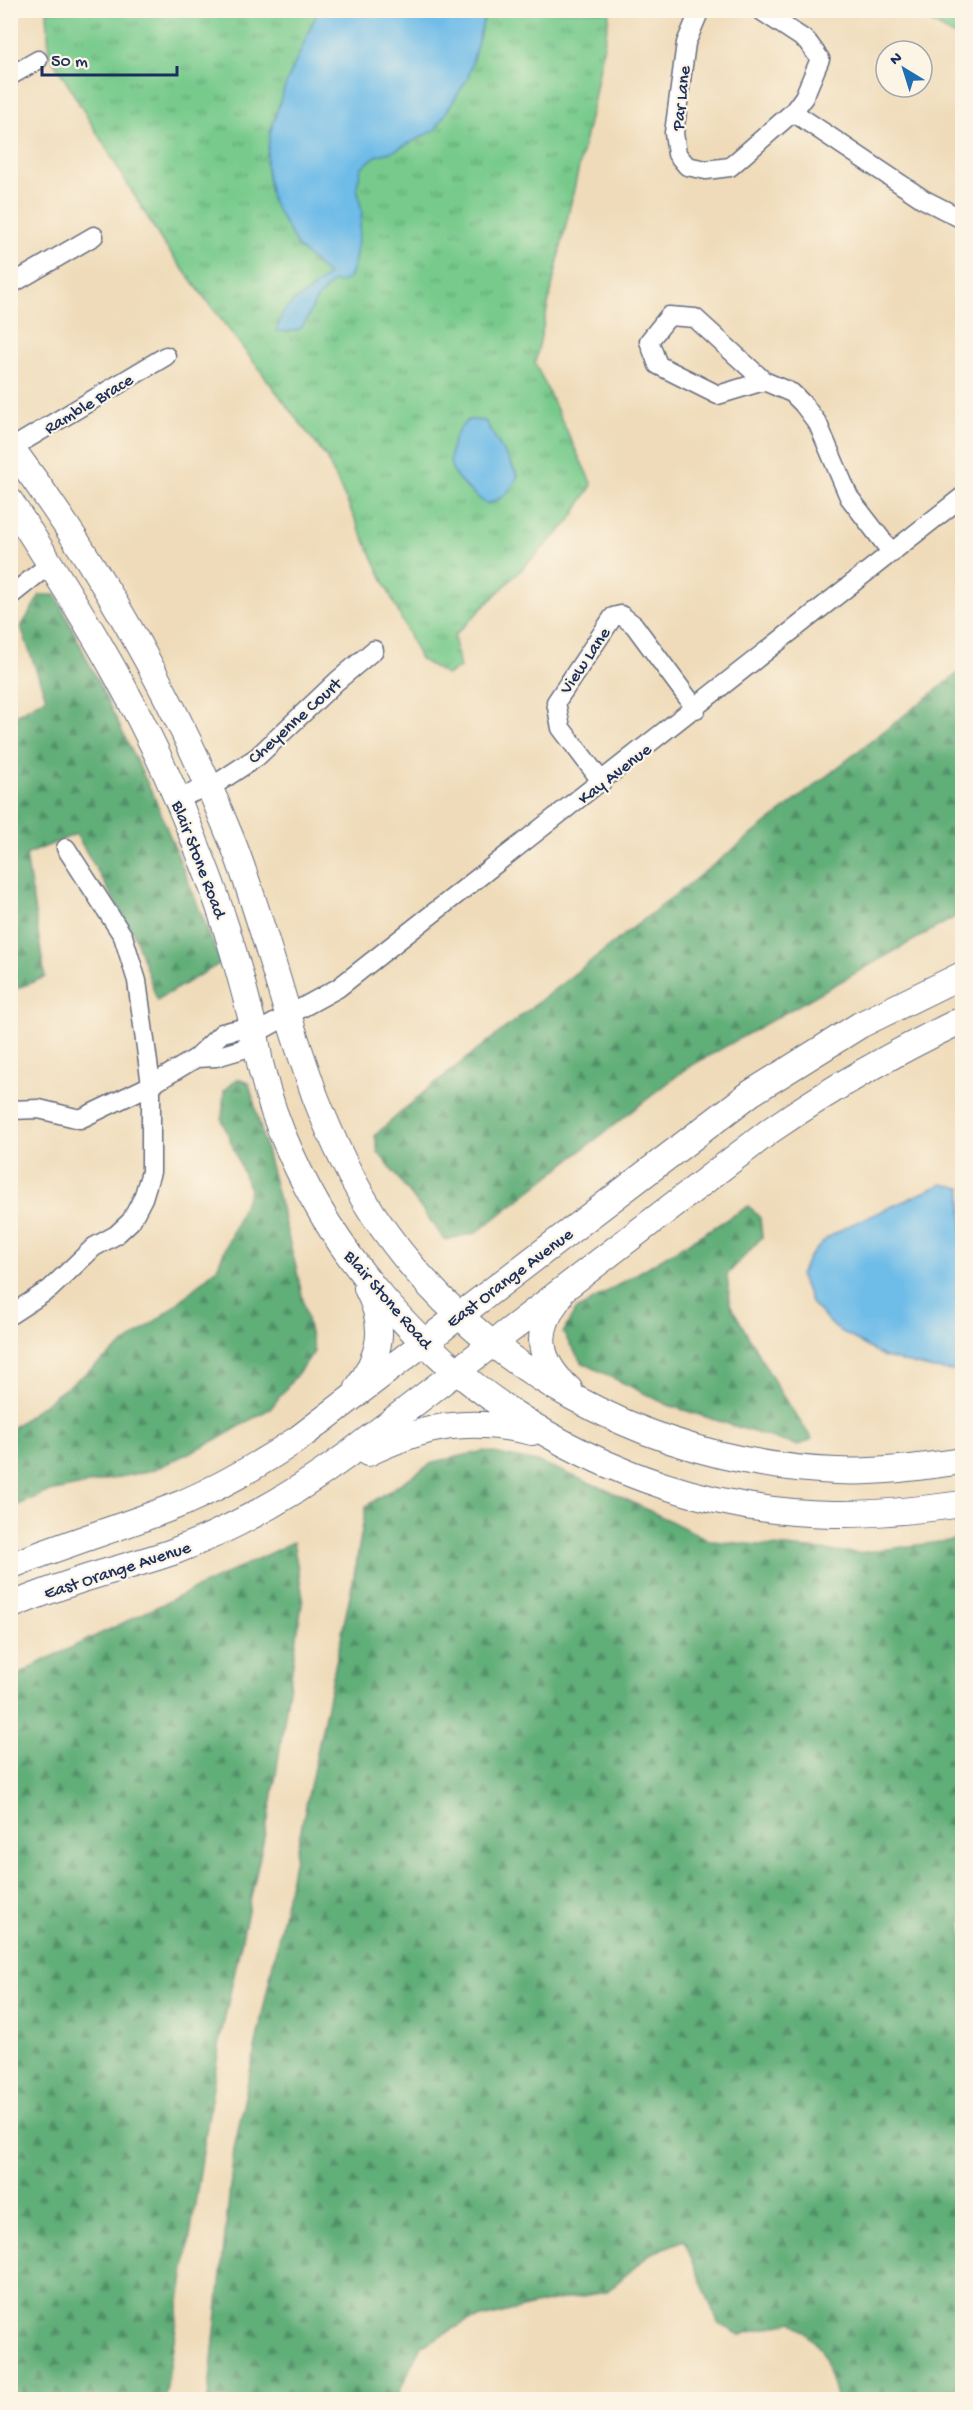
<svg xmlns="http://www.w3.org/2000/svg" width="973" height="2410" viewBox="0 0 973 2410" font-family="'Gochi Hand',sans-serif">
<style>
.grass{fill:url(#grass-tufts);stroke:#497c75;stroke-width:1.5}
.forest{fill:url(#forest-firs);stroke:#3e6e6b;stroke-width:1.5}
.water{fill:#6ebce8;stroke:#4476a3;stroke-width:1.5}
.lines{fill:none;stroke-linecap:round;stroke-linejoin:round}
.street-casing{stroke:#656b7e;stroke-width:21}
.secondary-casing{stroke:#656b7e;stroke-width:28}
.street{stroke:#fff;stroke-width:18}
.secondary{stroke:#fff;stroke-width:26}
.labels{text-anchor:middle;stroke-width:4.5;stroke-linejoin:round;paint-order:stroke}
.street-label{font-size:18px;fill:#1b2f5e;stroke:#fcf5e5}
</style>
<defs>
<pattern id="grass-tufts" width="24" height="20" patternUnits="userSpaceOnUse" patternTransform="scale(1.5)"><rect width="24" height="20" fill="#77ca8c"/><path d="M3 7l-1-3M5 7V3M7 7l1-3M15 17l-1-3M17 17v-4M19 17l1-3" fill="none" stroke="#61a476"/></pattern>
<pattern id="forest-firs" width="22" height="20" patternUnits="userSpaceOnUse" patternTransform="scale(1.5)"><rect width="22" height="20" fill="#61ae78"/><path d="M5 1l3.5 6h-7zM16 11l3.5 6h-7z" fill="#4f8e66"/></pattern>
</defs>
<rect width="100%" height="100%" fill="#fcf5e5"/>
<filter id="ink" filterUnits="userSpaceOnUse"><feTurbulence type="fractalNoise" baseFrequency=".0167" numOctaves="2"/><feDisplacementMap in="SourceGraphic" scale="12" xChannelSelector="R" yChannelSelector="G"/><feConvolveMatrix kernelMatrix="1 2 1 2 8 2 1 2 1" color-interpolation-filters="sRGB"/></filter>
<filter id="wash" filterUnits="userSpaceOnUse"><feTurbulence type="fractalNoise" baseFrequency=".008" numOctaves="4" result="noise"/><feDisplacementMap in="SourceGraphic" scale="24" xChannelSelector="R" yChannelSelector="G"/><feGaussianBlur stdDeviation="1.35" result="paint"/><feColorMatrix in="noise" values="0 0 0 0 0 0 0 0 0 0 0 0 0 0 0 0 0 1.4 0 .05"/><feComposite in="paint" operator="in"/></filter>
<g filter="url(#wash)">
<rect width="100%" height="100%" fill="#efdbb9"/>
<path class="grass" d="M47,11H610L593,104L535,363L592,485L569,522L454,636L460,668L446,675L420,659L326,457L163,243L49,53Z
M912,11H962V40Z"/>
<path class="forest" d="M40,595H56L155,799L221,963L157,1000L134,934L76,834L26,855L45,977L11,991L10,718L46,698L21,627Z
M962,670V913L687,1068L476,1233L445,1240L378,1152L375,1135L430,1087Z
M237,1079L249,1083L296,1267L314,1352L271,1408L218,1439L153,1470L45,1493L11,1508V1429L170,1310L217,1268L250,1190L222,1120L224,1091Z
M749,1206L760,1218L762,1237L727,1275L730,1304L782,1395L812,1439L798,1446L668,1405L581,1362L563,1333L575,1311Z
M484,1451L542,1463L609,1491L711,1541L858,1553L962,1539V2399H837L821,2348L793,2321L740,2335L718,2323L684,2240L650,2254L606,2292L547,2302L466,2322L420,2347L400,2390L398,2399H208L234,2149L354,1576L366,1506L434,1462Z
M293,1542L303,1597L272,1801L221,2035L165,2399H11V1680L41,1662Z"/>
<path class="water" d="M318,11H486L468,78L435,130L396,150L376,156L361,168L357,186L362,213L355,260L349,279L337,283L334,281C328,287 320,294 315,302C303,325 306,334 276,331L283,313L294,301L310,291L328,275L298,247L271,199L266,164L270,133L284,89Z
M468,420L485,421L518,476C510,492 504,499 486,504C475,495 462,486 454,473C445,456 454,432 468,420Z
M942,1184L962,1188V1372L933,1369L884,1357L834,1327L812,1304L800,1275L809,1257L827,1238L848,1226Z"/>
</g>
<g filter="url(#ink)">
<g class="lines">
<defs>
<path id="street" d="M700,10L686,43L674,133L677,154L687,166L706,170L730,167L793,112L804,97L820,59L807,41L760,10
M10,76L38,60
M793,112L923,199L962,219
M10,285L94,236
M764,381L718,395L658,365L649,341L669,316L695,318L764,381L792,393L803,404L818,424L849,497L892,553
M10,449L166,356
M10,596L50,564
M602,782L561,728L556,702L613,617L621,615L634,625L696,709
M177,799L219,782L257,757L337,681L374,650
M196,1058L216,1057L243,1049L256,1033L338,988L962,497
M10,1110L39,1109L80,1119L151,1085L196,1058L222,1033L243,1028L256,1033
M10,1315L50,1289L94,1247L116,1235L131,1221L143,1198L151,1172V1085L137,981L123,936L66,848"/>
<path id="secondary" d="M10,446C102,569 177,703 234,846C255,901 271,958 288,1014C296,1042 306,1069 315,1096C331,1137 349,1177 373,1214C476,1369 651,1463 836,1471C878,1473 921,1467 962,1461
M10,501C49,562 88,622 122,685C153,741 179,800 202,860C224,915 240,972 254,1029C257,1042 258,1055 261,1067C268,1097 278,1126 291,1154C385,1364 602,1510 832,1514C876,1515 919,1510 962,1504
M559,1298C533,1332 538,1361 569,1389
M358,1388C381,1353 387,1327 367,1288
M368,1453C426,1425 469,1417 532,1432
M10,1566C67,1543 126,1526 183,1503C224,1485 262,1463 299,1438L751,1093L860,1025L962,975
M10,1606C34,1596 59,1587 83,1579C114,1569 145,1562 175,1551C237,1527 293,1495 346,1456L771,1130C832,1088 895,1052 962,1020"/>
</defs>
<use href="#street" class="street-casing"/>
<use href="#secondary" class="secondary-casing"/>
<use href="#street" class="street"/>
<use href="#secondary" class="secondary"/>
</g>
</g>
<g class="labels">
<g class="street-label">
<text transform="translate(680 98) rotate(-84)" y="6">Par Lane</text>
<text transform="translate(88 403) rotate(-31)" y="6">Ramble Brace</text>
<text transform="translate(584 660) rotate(-56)" y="6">View Lane</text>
<text transform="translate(294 720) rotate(-42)" y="6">Cheyenne Court</text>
<text transform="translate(614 773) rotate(-38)" y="6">Kay Avenue</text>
<text transform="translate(200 859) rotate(69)" y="6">Blair Stone Road</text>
<text transform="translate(509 1277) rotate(-37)" y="6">East Orange Avenue</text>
<text transform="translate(389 1299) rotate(49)" y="6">Blair Stone Road</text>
<text transform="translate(117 1569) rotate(-18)" y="6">East Orange Avenue</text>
</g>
</g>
<rect width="973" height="2410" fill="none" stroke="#fcf5e5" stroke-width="36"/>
<g transform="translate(904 69) rotate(322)"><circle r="28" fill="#fcf5e5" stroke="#a2a6af" stroke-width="1.5"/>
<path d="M0-4.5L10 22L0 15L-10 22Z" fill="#1f6fb2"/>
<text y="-9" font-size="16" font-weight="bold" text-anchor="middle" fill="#1b2f5e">N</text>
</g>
<path d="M42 66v9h135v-9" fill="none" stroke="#1b2f5e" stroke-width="3"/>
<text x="51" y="66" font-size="18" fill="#1b2f5e" stroke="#fcf5e5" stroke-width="4.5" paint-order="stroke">50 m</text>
</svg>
